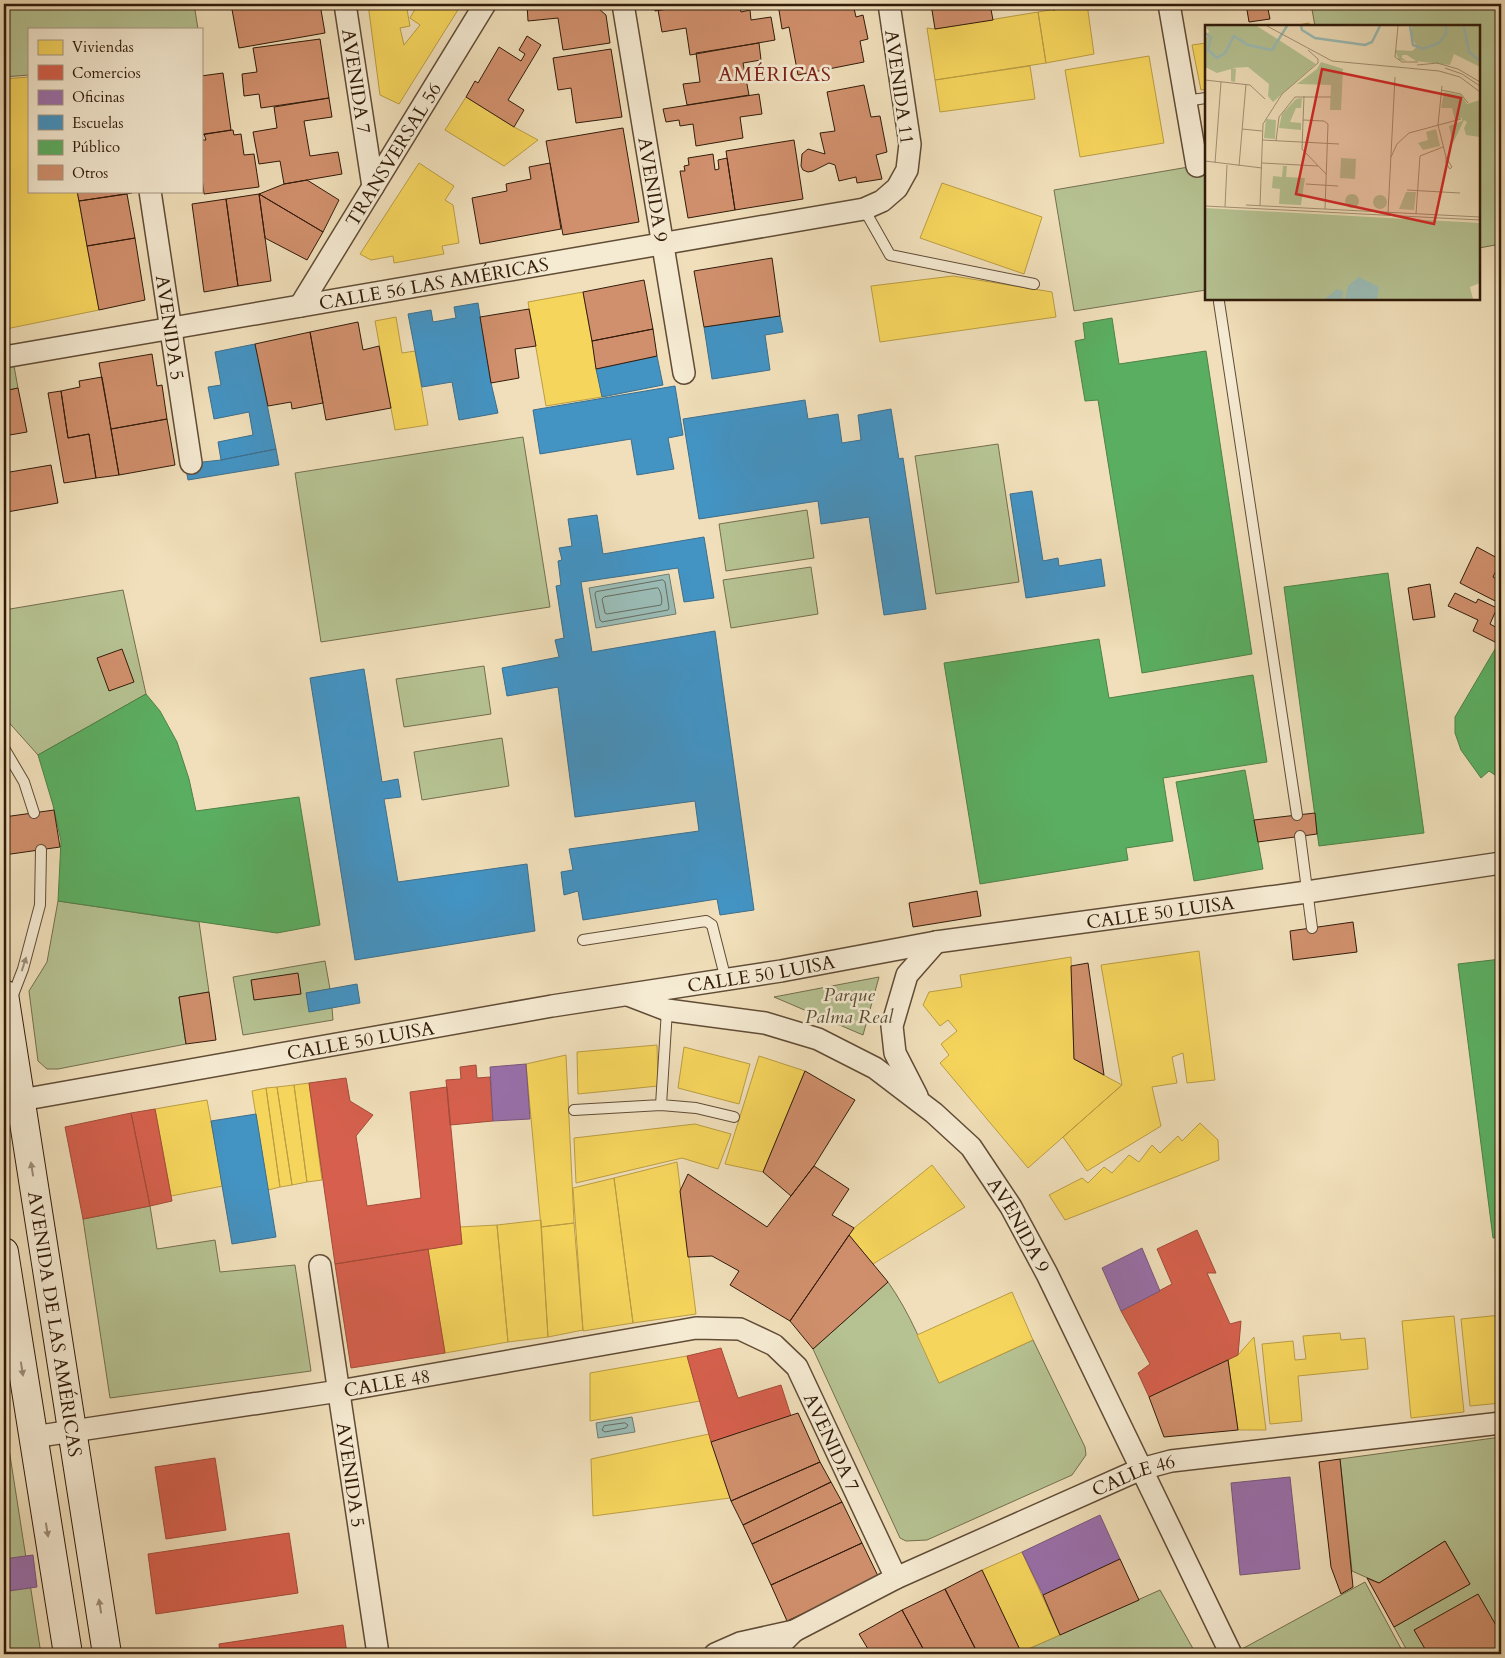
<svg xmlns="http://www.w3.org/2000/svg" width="1505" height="1658" viewBox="0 0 1505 1658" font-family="Cardo,serif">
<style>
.green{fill:#b6c292;stroke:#746e4e}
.water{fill:#9bbcb6;stroke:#717c71}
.homes{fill:#f6d55c;stroke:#bb9d43}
.shops{fill:#d6604d;stroke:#a44b39}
.offices{fill:#9970ab;stroke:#7a567b}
.schools{fill:#4393c3;stroke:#3e6f8c}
.public{fill:#5aae61;stroke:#4e8247}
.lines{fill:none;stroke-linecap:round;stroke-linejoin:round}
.shore{stroke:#666c60;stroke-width:1}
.building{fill:#d1906d;stroke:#311b0a}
.lane-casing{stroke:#614c36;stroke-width:12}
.street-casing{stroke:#614c36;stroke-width:24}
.secondary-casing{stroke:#311b0a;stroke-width:30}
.lane{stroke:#f5ead2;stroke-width:10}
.street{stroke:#f5ead2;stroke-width:21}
.secondary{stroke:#f5ead2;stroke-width:28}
.oneway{fill:#9d8d78}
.labels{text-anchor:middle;stroke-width:5;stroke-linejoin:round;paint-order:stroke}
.street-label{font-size:19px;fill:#311b0a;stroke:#f5ead2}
.park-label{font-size:19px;font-style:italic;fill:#594d33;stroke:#f5ead2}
.neighbourhood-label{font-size:20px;letter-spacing:1px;fill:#7a1f14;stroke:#f5ead2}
.inset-river{fill:none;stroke:#9bbcb6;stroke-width:2.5}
.inset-road{fill:none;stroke:#a49174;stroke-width:1}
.view{fill:#d62828;fill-opacity:0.15;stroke:#d62828;stroke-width:2.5}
.inset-edge{fill:none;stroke:#311b0a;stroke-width:2.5}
</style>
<rect width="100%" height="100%" fill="#f0dfba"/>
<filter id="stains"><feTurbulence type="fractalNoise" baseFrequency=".004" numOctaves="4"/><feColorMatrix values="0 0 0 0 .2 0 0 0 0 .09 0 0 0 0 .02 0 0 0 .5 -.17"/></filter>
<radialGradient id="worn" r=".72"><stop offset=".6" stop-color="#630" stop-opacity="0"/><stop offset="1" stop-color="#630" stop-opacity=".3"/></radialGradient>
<path class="green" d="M4,4H194L198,29H29V75L4,77Z
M1311,4H1501V244L1479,248V26H1315Z
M1206,164V290L1074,311L1054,190Z
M14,366L18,388L4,391V368Z
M523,437L550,607L321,642L295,473Z
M998,444L1019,582L936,594L915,456Z
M807,510L814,558L726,571L719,524Z
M811,567L818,614L731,628L723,580Z
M123,590L146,694L38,755L4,717V610Z
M484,666L491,714L404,727L396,679Z
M502,738L509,786L422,800L414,752Z
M58,901L199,922L209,992L179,997L186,1044L58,1069H47L38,1061L29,991L47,962Z
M325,961L330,989L306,993L332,1008L333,1020L243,1035L233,977Z
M879,977L863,1035L774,997Z
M150,1206L157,1249L215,1240L220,1272L295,1265L311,1371L110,1398L83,1219Z
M888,1282C910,1313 924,1349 939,1383L1033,1340L1085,1447L1086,1455L1072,1475L927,1540L906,1541L900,1538L813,1349Z
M4,1417L41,1654H4Z
M1501,1437V1654H1409L1394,1627L1470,1584L1445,1541L1379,1583L1352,1571L1340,1459Z
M1365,1582L1404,1654H1245L1242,1649Z
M1160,1590L1196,1654H1017Z"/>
<path class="water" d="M669,574L676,614L596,628L589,588Z
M632,1417L635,1432L598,1438L596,1423Z"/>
<path class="homes" d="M368,4H406L410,26L400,28L404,45L420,25L410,18L418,4L461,5L399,104L380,95Z
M1087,4L1094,54L1046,63L1038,12Z
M1038,12L1046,63L935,80L927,28L935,29Z
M1309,23L1310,26H1292Z
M1206,43V89L1201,90L1192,45Z
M1149,56L1164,143L1080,157L1065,70Z
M1030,66L1035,99L940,112L935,80Z
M29,77V191H77L99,310L6,329L4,318V79Z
M466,97L514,127L538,140L504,166L445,130Z
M419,163L454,186L445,200L453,205L459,243L442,246L444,254L394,263L393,256L371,260L360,254Z
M942,183L1042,217L1024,274L920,238Z
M953,276L1052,292L1056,317L880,342L871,286Z
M583,292L602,397L546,406L528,302Z
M396,317L402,353L415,351L428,425L395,430L375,321Z
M1199,951L1215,1080L1187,1083L1183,1053L1172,1057L1177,1083L1152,1087L1161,1126L1087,1171L1063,1137L1122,1085L1101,965Z
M1071,957L1074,1059L1122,1085L1028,1168L940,1063L949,1055L941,1044L957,1031L948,1020L940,1026L923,1005L929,992L962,987L960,975Z
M657,1045L658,1086L578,1094L577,1052Z
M684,1047L750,1064L739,1104L678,1088Z
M566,1055L574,1223L541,1227L526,1064Z
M759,1056L805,1071L763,1172L725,1164Z
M309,1083L322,1180L307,1182L294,1085Z
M294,1085L307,1182L292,1185L277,1087Z
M277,1087L292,1185L280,1187L266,1088Z
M266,1088L280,1187L268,1190L252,1091Z
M207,1100L223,1186L171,1196L155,1109Z
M1200,1123L1218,1140L1219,1160L1065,1220L1049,1195L1082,1178L1088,1183L1104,1167L1112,1173L1129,1155L1139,1162L1152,1145L1160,1153L1178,1136L1182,1141Z
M695,1124L731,1134L718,1169L682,1158L576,1183L574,1138Z
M677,1162L696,1314L633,1323L614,1178Z
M932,1165L965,1207L873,1264L849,1235L854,1228Z
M614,1178L633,1323L583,1331L573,1188Z
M541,1220L548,1337L508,1342L497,1225Z
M574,1223L583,1330L548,1337L541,1227Z
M497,1225L508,1342L445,1353L428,1249L462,1244L460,1227Z
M1012,1292L1033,1340L939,1383L917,1335Z
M1501,1315V1403L1470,1406L1461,1319Z
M1454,1316L1464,1412L1411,1418L1402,1321Z
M1340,1333L1341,1340L1365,1338L1368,1369L1298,1376L1302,1421L1270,1424L1262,1344L1293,1341L1295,1360L1306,1359L1303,1336Z
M1254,1337L1266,1430H1238L1228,1360L1238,1355Z
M687,1356L700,1401L590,1421V1373Z
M709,1434L730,1498L593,1516L591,1459Z
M1022,1552L1060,1635L1021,1652L982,1570Z"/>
<path class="shops" d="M476,1065L477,1078L490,1077L493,1121L450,1125L446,1080L461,1079L460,1067Z
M346,1078L350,1101L373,1115L356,1136L367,1206L421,1198L410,1092L447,1087L462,1244L335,1264L309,1083Z
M155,1109L172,1201L150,1206L131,1113Z
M131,1113L150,1206L83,1219L65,1127Z
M1197,1230L1216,1273H1207L1230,1324L1241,1321L1238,1355L1149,1397L1138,1373L1150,1364L1121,1311L1172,1284L1157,1249Z
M428,1249L445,1353L351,1368L335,1264Z
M721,1348L738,1398L781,1385L791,1416L711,1442L687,1356Z
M215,1458L226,1530L166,1539L155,1467Z
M289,1533L298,1593L156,1614L148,1554Z
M343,1625L347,1654H220L219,1644Z"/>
<path class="offices" d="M526,1064L530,1119L493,1121L490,1067Z
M1142,1248L1160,1291L1121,1311L1102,1268Z
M1290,1477L1300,1569L1240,1575L1231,1483Z
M1100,1515L1120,1559L1043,1595L1022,1552Z
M33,1555L37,1587L9,1591L10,1599L4,1600V1559Z"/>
<path class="schools" d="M478,303L491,383L498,413L459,420L452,382L422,387L408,314L431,310L433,322L456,318L454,307Z
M780,316L783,332L765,335L770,370L712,379L704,327Z
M255,344L276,449L221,460L218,442L253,435L249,412L214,419L208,387L221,385L215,352Z
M657,356L663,385L602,397L596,369Z
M675,386L683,435L668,438L674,469L637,475L631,439L540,454L533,410Z
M805,400L808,419L838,414L842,443L861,440L858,415L891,409L899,459L903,458L926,609L884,615L869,517L821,524L818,501L699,519L683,419Z
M276,449L279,465L188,480L185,464L221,460Z
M1032,491L1043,561L1058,558L1059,566L1101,559L1105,586L1026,598L1010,494Z
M597,515L603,554L704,537L714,598L684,602L678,568L581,582L592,652L715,631L754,910L720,915L717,899L583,920L578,891L564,895L561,872L573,870L569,849L699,831L695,801L575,817L558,687L507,696L502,668L559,657L555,640L564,638L556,586L561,585L558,561L562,560L559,548L572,546L568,519Z
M364,669L382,782L398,779L401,797L384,799L398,882L527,864L535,931L355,960L310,678Z
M357,984L360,1003L309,1012L306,993Z
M256,1114L276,1237L232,1244L211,1121Z"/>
<path class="public" d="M1112,318L1119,364L1206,351L1252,654L1142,673L1098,400L1085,401L1075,341L1085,339L1083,323Z
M1388,573L1424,833L1319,846L1284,587Z
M1099,639L1109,698L1253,675L1267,762L1163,778L1173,841L1126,848L1128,860L980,884L944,663Z
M1498,644L1501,646V779L1489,771L1481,778L1461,750L1455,733V717Z
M146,694L160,711L177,742L189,779L196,811L299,797L320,925L277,933L58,901L61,841L53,805L38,755Z
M1245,770L1263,869L1194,881L1176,782Z
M1501,959V1237L1493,1238L1458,964Z"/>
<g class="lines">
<path class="shore" d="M663,580L665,582L669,608L668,610L602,622L600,620L595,594L596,592Z
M658,588C661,591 663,601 661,605L607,614L605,613L602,599L604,597Z
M625,1423L628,1425L626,1428L605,1432L602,1430L604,1426Z"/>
</g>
<path class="building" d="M231,4H320L325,33L239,48Z
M527,4H593L606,15L610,43L563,50L558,18L528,21Z
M654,4H700L655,11Z
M700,4H739L741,12L750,10L751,20L771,17L775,40L690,55L686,28L662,32L658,10Z
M778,4H853L856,17L863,15L868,39L860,41L864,62L798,75L789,27L782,29Z
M931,4H990L993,20L935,29Z
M1052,4H1088L1053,10Z
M1246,4H1267L1270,19L1249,22Z
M527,36L541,45L508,100L524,110L514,127L466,97L475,81L478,83L499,47L521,61L525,54L519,50Z
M320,39L329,98L261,108L259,94L244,96L242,74L257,72L253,48Z
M759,43L761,60L743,63L749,95L687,105L683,84L700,82L696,53Z
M611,49L622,117L576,123L571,88L558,90L553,58Z
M223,73L231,130L201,135V76Z
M864,85L871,117L880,116L887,152L876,155L882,179L857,183L856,177L839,181L835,165L829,163L813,171L808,172L803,170L801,166L802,154L808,149L825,154L820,133L835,131L827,92Z
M759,94L762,114L740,117L743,138L696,146L693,124L680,126L679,120L666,122L663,109Z
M329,98L332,117L304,121L310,156L338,152L342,174L284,184L280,161L259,164L253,132L277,128L274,107Z
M623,128L639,222L563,235L546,141Z
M233,130L234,135L241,134L244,155L254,154L259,187L204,194L201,170V140H206L204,134Z
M794,140L803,199L735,210L726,151Z
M713,154L715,170L719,169L718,160L727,158L735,210L688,218L680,171H685L684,166L689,165L688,158Z
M550,163L561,229L480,244L472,198L507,191L506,184L531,179L529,167Z
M307,180L339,200L323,232L259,194L284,184Z
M77,191H132V193L79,201Z
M127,194L135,238L87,246L79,201Z
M259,194L271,281L238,286L226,199Z
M259,194L323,232L307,260L265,238Z
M226,199L238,286L204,292L192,204Z
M135,238L145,300L99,310L87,246Z
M772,258L780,316L704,327L694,271Z
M644,280L653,329L592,341L583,292Z
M529,309L536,346L515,349L519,378L491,383L480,317Z
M358,322L363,350L379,346L391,408L326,420L310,332Z
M653,329L657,356L596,369L592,341Z
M310,332L323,403L292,409L291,402L268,406L255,344Z
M152,354L157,386L162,385L167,419L111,429L99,363Z
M102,377L119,475L96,478L89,434L68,438L61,391L80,387L79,381Z
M18,388L27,432L4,436V391Z
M61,391L68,438L89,434L96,478L64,483L48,393Z
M167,419L175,465L119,475L111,429Z
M51,465L58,503L7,512L4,491V473Z
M1477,547L1501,560L1493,577L1501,582V604L1460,583Z
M1430,584L1435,617L1413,620L1408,588Z
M1455,593L1476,603L1478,599L1497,608L1490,624L1501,630L1495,642L1473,631L1478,620L1448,606Z
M122,649L134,682L109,691L97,658Z
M54,810L60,847L4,855V817Z
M1315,813L1317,834L1258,842L1254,820Z
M977,891L981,916L913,927L909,903Z
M1353,922L1357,952L1293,960L1290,931Z
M1088,963L1104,1075L1074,1059L1071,966Z
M298,973L301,994L254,1000L251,980Z
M209,992L216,1040L186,1044L179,997Z
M805,1071L855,1100L814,1166L791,1196L763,1172Z
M814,1166L849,1189L832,1215L854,1228L790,1321L730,1285L739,1271L712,1256L688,1257L680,1191L688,1174L767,1227Z
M849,1235L888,1282L813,1349L790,1321Z
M1228,1360L1238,1430L1164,1437L1149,1397Z
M798,1413L820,1462L731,1501L711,1442Z
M1340,1459L1353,1587L1341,1594L1331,1567L1319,1462Z
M820,1462L831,1482L743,1525L731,1501Z
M831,1482L842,1502L752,1544L743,1525Z
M842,1502L862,1543L771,1585L752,1544Z
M1445,1541L1470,1584L1394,1627L1367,1578L1379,1583Z
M862,1543L879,1578L787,1621L771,1585Z
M1120,1559L1139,1600L1060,1635L1043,1595Z
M982,1570L1021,1652L1017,1654H978L945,1589Z
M945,1589L978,1654H926L902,1610Z
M1478,1594L1501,1634V1654H1428L1414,1630Z
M902,1610L926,1654H871L859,1634Z"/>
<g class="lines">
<defs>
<path id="lane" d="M1185,101L1206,98
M864,209L890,255L1034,284
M1219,302L1297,815
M4,748L24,782L34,813
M1300,836L1312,928
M583,940L706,921L712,925L726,980
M11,1000L23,969L40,905L41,850
M661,1105L667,1010
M574,1110L661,1105L696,1108L734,1117"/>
<g id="street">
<path id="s1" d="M345,4L373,187"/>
<path id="s2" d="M623,4L684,373"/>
<path d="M1169,4L1197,166"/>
<path id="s3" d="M150,191L191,463"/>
<path id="s4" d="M300,306L485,4"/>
<path id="s5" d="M4,357L864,209L882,201L897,188L907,170L910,144L889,4"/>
<path id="s6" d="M628,995L667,1010L765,1023L818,1039L875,1068L934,1113L971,1147L1011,1207L1047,1274L1231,1654"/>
<path d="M917,1096L895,1053L892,1026L907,975L936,942"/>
<path id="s7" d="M4,1103L552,1006L781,971L936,942L1307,892L1501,863"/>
<path id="s8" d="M320,1266L378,1654"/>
<path id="s9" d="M33,1437L339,1391L696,1328L740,1329L774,1345L797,1367L896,1578"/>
<path id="s10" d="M794,1631L896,1578L1141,1469L1171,1461L1501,1423"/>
<path d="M715,1654L740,1643L794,1631L771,1654"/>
</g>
<g id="secondary">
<path id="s11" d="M4,994L107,1654"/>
<path d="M4,1252L68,1654"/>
</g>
</defs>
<use href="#lane" class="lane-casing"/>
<use href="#street" class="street-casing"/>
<use href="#secondary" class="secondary-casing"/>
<use href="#lane" class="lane"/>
<use href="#street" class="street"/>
<use href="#secondary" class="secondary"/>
</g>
<defs><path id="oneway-solid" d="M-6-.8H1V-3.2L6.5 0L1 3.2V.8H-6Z" transform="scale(1.25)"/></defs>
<g class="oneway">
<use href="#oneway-solid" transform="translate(24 964) rotate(-72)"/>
<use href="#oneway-solid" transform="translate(32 1169) rotate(-99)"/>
<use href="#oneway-solid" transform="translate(22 1369) rotate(81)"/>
<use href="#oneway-solid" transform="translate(47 1530) rotate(81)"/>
<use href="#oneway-solid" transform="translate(100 1606) rotate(-99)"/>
</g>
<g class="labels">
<g class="street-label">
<text dy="7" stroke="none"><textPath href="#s1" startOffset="78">AVENIDA 7</textPath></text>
<text transform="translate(900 87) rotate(82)" y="7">AVENIDA 11</text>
<text dy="7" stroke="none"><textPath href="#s4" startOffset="178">TRANSVERSAL 56</textPath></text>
<text dy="7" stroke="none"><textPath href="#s2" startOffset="188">AVENIDA 9</textPath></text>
<text dy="7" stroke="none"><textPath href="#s5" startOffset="436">CALLE 56 LAS AMÉRICAS</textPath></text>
<text dy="7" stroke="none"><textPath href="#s3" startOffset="138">AVENIDA 5</textPath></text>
<text dy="7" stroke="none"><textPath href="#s7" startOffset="1172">CALLE 50 LUISA</textPath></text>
<text dy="7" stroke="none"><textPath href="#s7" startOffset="768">CALLE 50 LUISA</textPath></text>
<text dy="7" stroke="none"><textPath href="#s7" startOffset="362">CALLE 50 LUISA</textPath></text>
<text dy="7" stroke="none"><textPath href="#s6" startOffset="476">AVENIDA 9</textPath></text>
<text dy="7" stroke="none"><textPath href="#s11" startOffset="334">AVENIDA DE LAS AMÉRICAS</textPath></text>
<text dy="7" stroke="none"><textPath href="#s9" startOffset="358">CALLE 48</textPath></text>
<text dy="7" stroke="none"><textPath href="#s9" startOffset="868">AVENIDA 7</textPath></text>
<text dy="7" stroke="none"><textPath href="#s8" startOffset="211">AVENIDA 5</textPath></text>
<text dy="7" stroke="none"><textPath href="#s10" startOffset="374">CALLE 46</textPath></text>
</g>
<g class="park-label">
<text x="849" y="1001">Parque<tspan x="849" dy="22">Palma Real</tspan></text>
</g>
<g class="neighbourhood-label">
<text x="775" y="81">AMÉRICAS</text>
</g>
</g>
<g transform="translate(1205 25)">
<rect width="275" height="275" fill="#f0dfba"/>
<path d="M0,1H52L111,39L68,77L63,71L64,59L43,42L27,43L31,44L30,57L26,56V44L12,48L0,42V16L4,6ZM207,1H275V42L249,29L245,40L211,36L202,30H197V33L202,36L194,35L190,25L207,26L212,22L205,9ZM116,37L138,44L136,85H125L126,60L92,59L112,44ZM239,67L256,70L262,79L275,75V112L261,110L259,103L262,97L259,95L248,118L244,101L257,96V93L250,95L247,83H236ZM97,73L96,83H91L85,97L96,98V105L74,103L77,89L91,74ZM61,94L71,95L70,114L59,113ZM231,104L235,121L218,125L213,118L223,115L221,107ZM136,133L151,134L150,154L135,153ZM78,141H82L81,152L100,153L96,180L74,179L75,164L67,163L68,151L77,152ZM201,167H211L209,185L194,184ZM140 176a7 7 0 1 1 14 0a7 7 0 1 1-14 0ZM168 177a7 7 0 1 1 14 0a7 7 0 1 1-14 0ZM0,183L275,198V258L265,262L268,274H0Z" fill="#b6c292"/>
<path d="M154,252L174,262L172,274H140L143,261ZM132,264L138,266L137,274H120Z" fill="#9bbcb6"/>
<path class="inset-river" d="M96,1L97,5L110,13L160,20L167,17L175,1M205,1L208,20L218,24L234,18L241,9V1M259,1L264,27L275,36M0,8L6,12L3,25L12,33L20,28L29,11L43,20L67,25L82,1"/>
<path class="inset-road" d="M62,1L127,36L234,46L255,52L275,67M193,1L190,32L197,37H213M232,38L253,44L275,57M212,40L233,38M240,43L257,49L275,61M0,55L45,60L60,74M237,61L233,100L241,132M236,65L256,69L263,78M99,71L97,124L121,149M98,95L119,96L123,99L120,184M37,104L57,106M57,115L134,119M71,116L74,92L90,72H126M186,132L192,119L204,108L256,94M241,132L247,142L245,144L241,138ZM0,136L57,143M10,138L16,57M57,138L113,141M34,141L41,59M101,159L133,161M202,165L255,168M41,180L275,192M0,181L275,195M55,181L58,99L77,69L113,38V34L103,25M20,182L22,140M183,188L190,52M211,189L215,131L238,122"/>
<path class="view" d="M117,44L256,73L229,199L91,169Z"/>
<rect width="275" height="275" class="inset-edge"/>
</g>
<rect width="1505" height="1658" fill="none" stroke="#f0dfba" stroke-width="20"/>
<rect x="5" y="5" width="1495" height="1648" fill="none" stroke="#311b0a" stroke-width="2.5"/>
<rect x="10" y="10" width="1485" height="1638" fill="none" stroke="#311b0a"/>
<rect x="28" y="28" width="175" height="165" fill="#f5ead2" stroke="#a79782"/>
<rect x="38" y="40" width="25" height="15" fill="#f6d55c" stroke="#a79782"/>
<text x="72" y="52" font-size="15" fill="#311b0a">Viviendas</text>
<rect x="38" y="65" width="25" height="15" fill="#d6604d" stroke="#a79782"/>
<text x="72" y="78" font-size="15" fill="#311b0a">Comercios</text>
<rect x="38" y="90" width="25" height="15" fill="#9970ab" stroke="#a79782"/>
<text x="72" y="102" font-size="15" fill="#311b0a">Oficinas</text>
<rect x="38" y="115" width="25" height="15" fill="#4393c3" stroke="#a79782"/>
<text x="72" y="128" font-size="15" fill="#311b0a">Escuelas</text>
<rect x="38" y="140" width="25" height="15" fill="#5aae61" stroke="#a79782"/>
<text x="72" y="152" font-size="15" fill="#311b0a">Público</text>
<rect x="38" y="165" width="25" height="15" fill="#d1906d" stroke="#a79782"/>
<text x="72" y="178" font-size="15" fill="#311b0a">Otros</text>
<rect width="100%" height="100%" filter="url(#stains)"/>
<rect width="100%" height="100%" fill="url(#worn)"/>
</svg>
